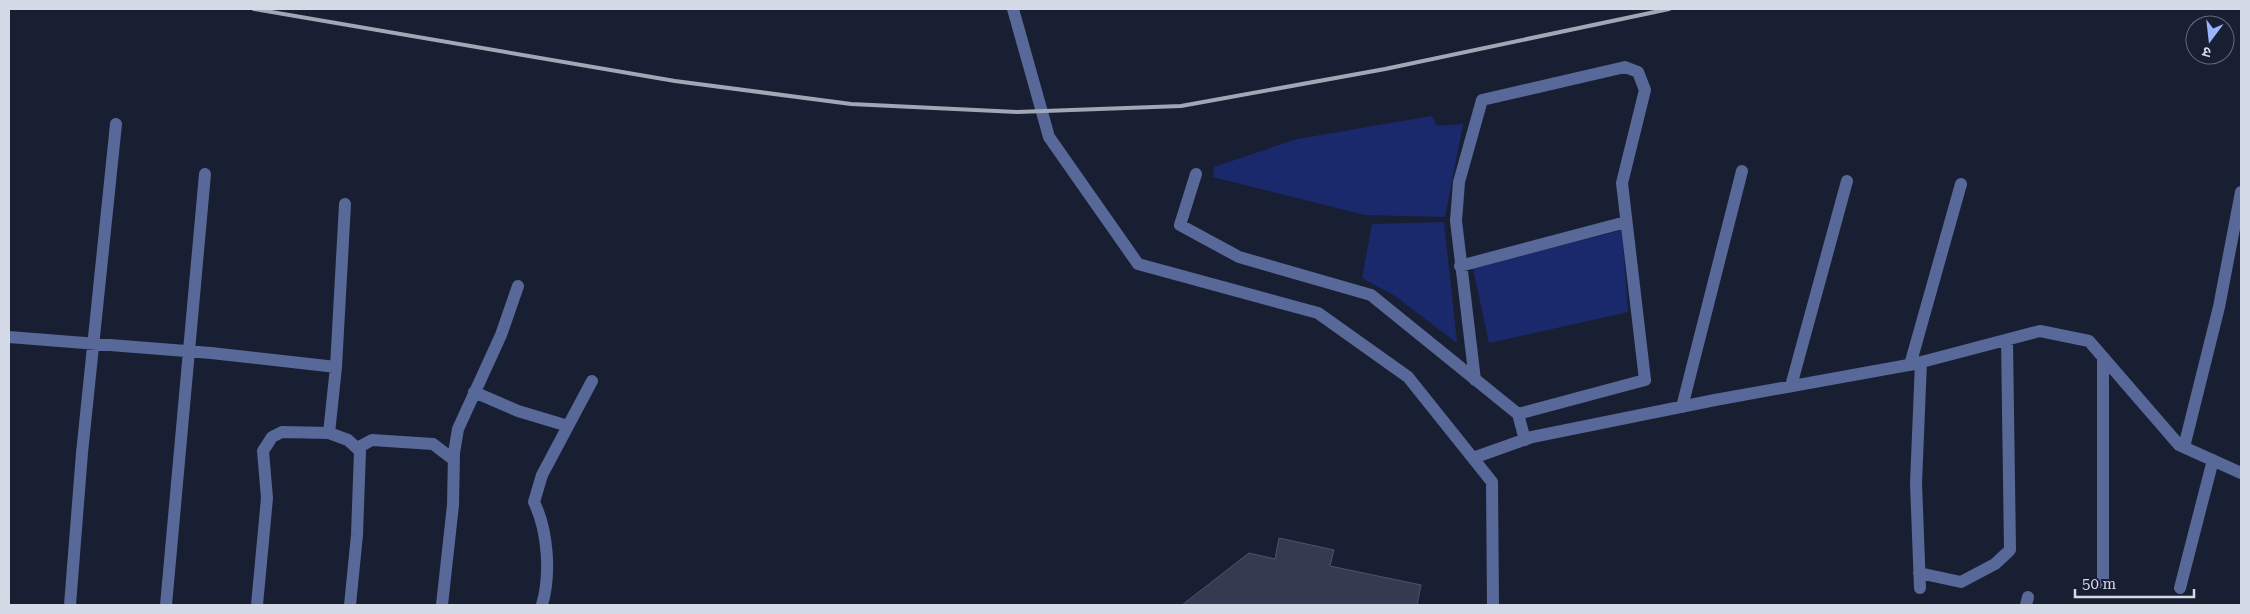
<svg xmlns="http://www.w3.org/2000/svg" width="2250" height="614" viewBox="0 0 2250 614" font-family="'Roboto Serif','Noto Sans Devanagari',serif">
<style>
.green{fill:#1a296c}
.building{fill:#343b50;stroke:#4c546a}
.lines{fill:none;stroke-linecap:round;stroke-linejoin:round}
.minor{stroke:#576899;stroke-width:12}
.rail{stroke:#a2a7b6;stroke-width:4}
</style>
<rect width="100%" height="100%" fill="#191f32"/>
<path class="green" d="M1432,116L1437,126L1463,124L1445,217L1365,215L1213,177L1214,167L1297,139Z
M1444,222L1457,343L1395,296L1362,278L1372,224Z
M1622,230L1628,312L1489,343L1473,268Z"/>
<path class="building" d="M1279,538L1334,550L1330,566L1421,585L1417,605H1182L1249,553L1275,559Z"/>
<g class="lines">
<path class="minor" d="M1013,9L1049,137L1138,264L1318,313L1408,377L1492,482L1493,605
M1196,174L1180,225L1239,257L1371,295L1518,414L1525,440
M1460,266L1626,222
M9,337L211,353L336,367
M2103,358V583
M1910,365L1961,184
M1475,380L1456,221L1459,182L1482,100L1625,67L1638,72L1645,90L1622,183L1645,380L1518,414
M1791,386L1847,181
M474,392L518,411L568,426
M1682,407L1742,171
M329,433L336,367L345,204
M2184,447L2219,307L2241,192
M357,448L372,440L433,444L454,460
M1473,458L1532,437L1715,400L1914,364L2040,331L2089,341L2179,445L2241,473
M1919,573L1961,582L1995,564L2010,550L2007,340
M1920,588L1916,483L1921,362
M2180,588L2213,460
M70,605L82,453L116,124
M166,605L205,174
M257,605L267,498L263,451L272,437L282,432L329,433L348,440L360,451L357,535L350,605
M442,605L453,505L454,453L458,429L501,335L518,286
M542,605C551,574 548,531 534,502L542,475L592,381
M2026,605L2028,597"/>
<path class="rail" d="M254,9L675,81L851,104L1017,112L1181,106L1385,69L1669,9"/>
</g>
<rect width="2250" height="614" fill="none" stroke="#d5dae7" stroke-width="20"/>
<g transform="translate(2210 40) rotate(195)"><circle r="24" fill="#191f32" stroke="#646a7a"/>
<path d="M0-4L9 19L0 12L-9 19Z" fill="#9bb4fd"/>
<text y="-8" font-size="14" font-weight="bold" text-anchor="middle" fill="#d5dae7">उ</text>
</g>
<path d="M2075 589v8h119v-8" fill="none" stroke="#d5dae7" stroke-width="2.5"/>
<text x="2082" y="589" font-size="15" fill="#d5dae7" stroke="#191f32" stroke-width="4" paint-order="stroke">50 m</text>
</svg>
